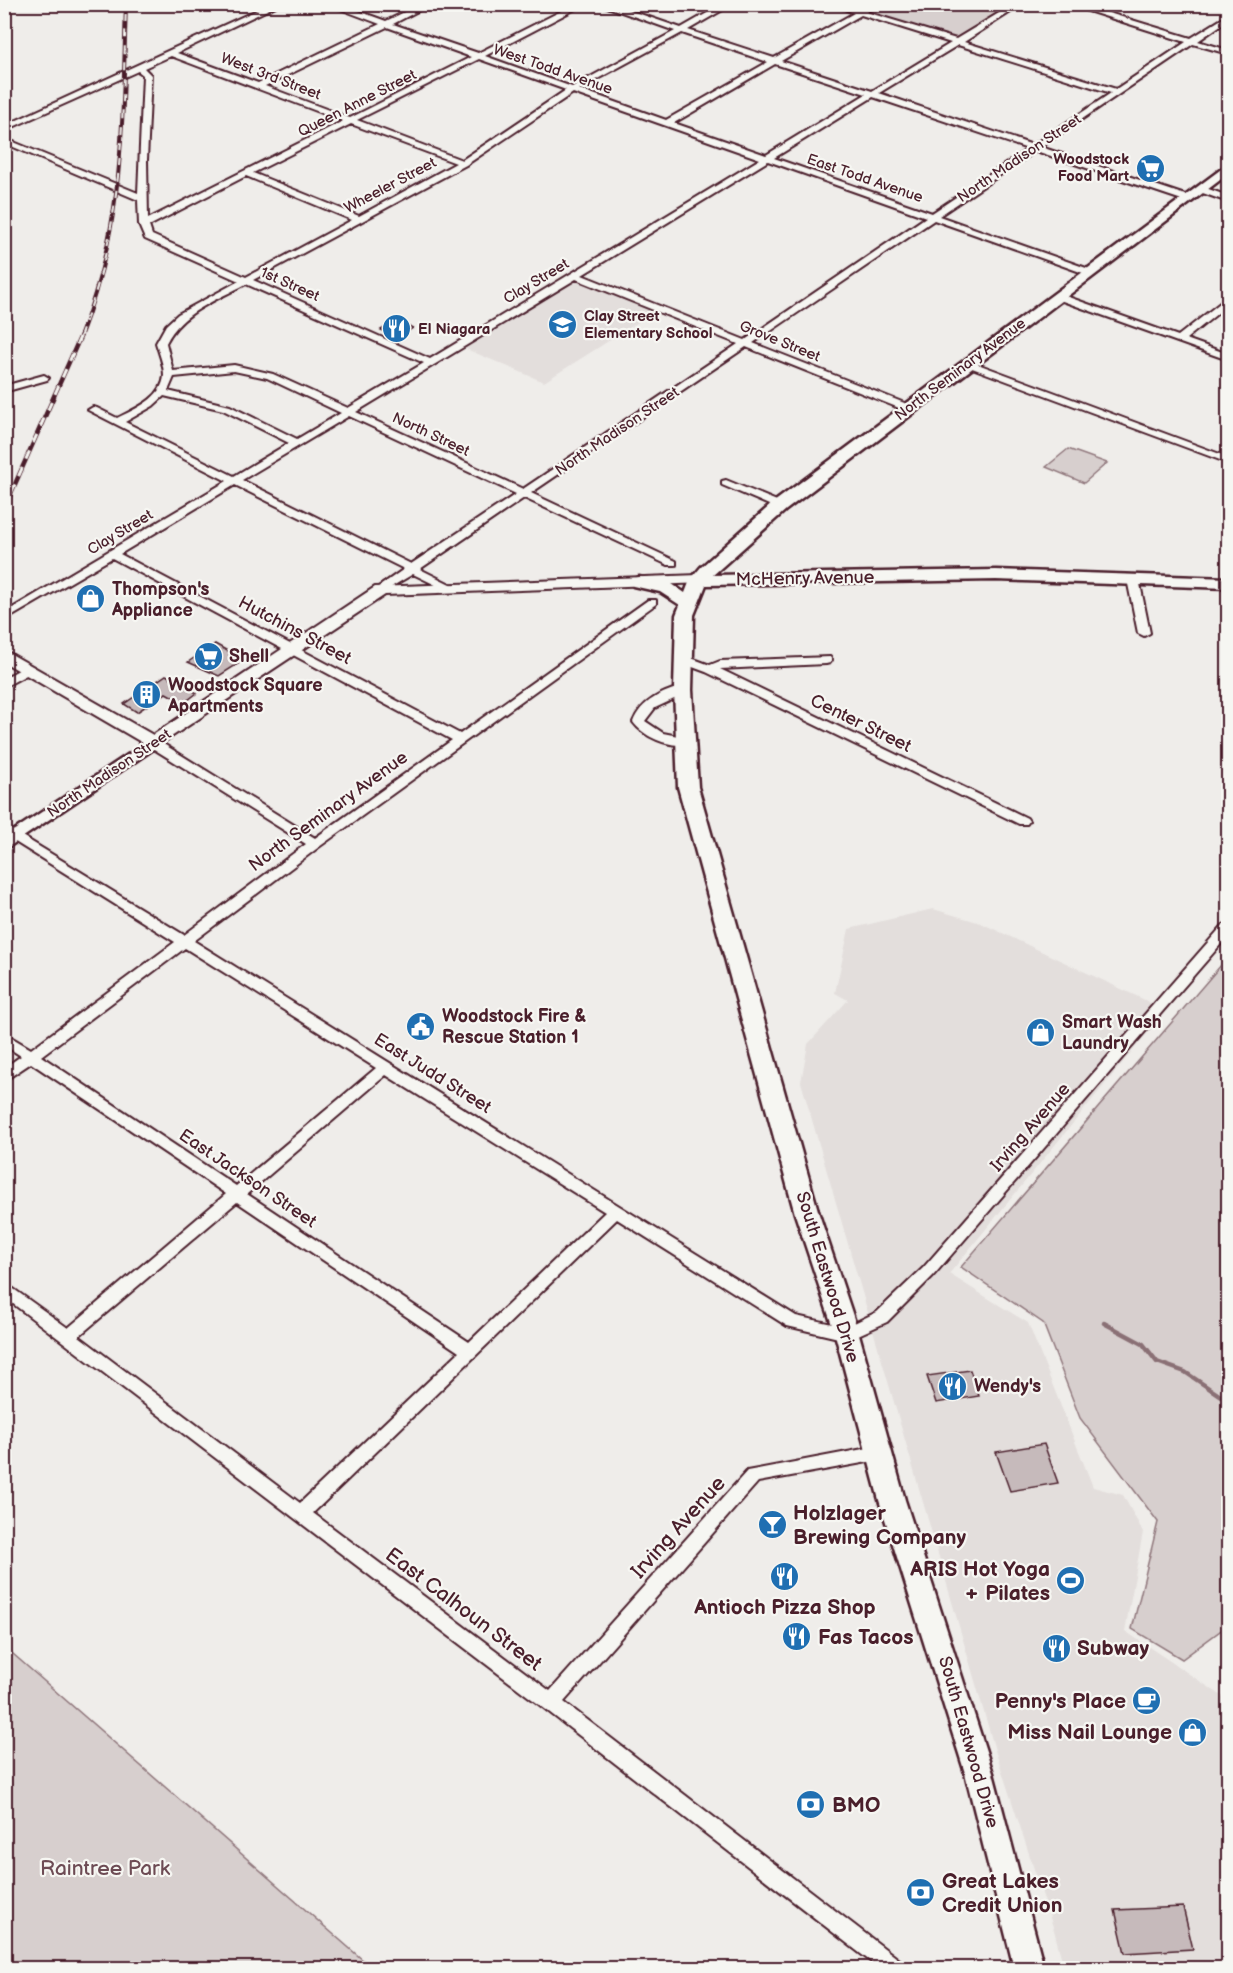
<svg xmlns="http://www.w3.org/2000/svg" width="1233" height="1973" viewBox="0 0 1233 1973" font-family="'Balsamiq Sans',sans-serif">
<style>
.built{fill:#e3dedc}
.green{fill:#d7cfce;stroke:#90777c;stroke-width:1.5}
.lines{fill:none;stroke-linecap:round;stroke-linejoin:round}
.stream{stroke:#8a6f74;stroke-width:4.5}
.building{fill:#c6babb;stroke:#4a1f2b;stroke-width:1.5}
.minor-casing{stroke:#4a1f2b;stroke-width:4}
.tertiary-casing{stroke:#4a1f2b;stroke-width:5}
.secondary-casing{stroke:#4a1f2b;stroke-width:4}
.primary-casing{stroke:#4a1f2b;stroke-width:5}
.minor{fill:#f6f6f2;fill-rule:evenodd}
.tertiary{fill:#f6f6f2;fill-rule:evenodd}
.secondary{fill:#f6f6f2;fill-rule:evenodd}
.primary{fill:#f6f6f2;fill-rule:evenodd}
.rail-far1-casing{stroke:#4a1f2b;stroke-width:4}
.rail-casing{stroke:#4a1f2b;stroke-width:4.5}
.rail-far1{stroke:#f6f6f2;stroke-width:2;stroke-dasharray:8;stroke-linecap:butt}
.rail{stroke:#f6f6f2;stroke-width:3;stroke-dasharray:9;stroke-linecap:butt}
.labels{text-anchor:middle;stroke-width:4.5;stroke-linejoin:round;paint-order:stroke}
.far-street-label{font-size:15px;fill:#4a1f2b;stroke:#f6f6f2}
.far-poi-label{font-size:15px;font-weight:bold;fill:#4a1f2b;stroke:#f6f6f2;text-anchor:start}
.street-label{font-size:18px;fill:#4a1f2b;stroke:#f6f6f2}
.poi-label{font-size:18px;font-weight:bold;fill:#4a1f2b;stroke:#f6f6f2;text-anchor:start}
.near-poi-label{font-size:21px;font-weight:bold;fill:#4a1f2b;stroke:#f6f6f2;text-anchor:start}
.near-street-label{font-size:21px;fill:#4a1f2b;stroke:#f6f6f2}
.near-park-label{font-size:21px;fill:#6d4b54;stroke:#f6f6f2}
</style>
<rect width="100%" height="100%" fill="#efedea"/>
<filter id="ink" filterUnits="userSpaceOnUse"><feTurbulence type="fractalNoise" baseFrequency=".0167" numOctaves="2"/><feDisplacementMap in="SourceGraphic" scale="12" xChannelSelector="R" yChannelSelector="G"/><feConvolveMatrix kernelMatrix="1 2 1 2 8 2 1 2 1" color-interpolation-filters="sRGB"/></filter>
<g filter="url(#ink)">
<path class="built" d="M574,275L659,309L544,382L459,346Z
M933,909L981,923L1166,1010L949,1274L1028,1323L1093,1487L1123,1495L1143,1532L1125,1631L1228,1700V1968H1064L1054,1930L995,1750L801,1082L808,1044L848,1000L835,993L849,929Z"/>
<path class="green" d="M879,5H1012L955,39L866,12Z
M1068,449L1107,463L1084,483L1046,467Z
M1228,957V1625L1182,1659L1132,1629L1158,1522L1080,1418L1043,1323L961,1267Z
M4,1647H5L372,1968H5Z"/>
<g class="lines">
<path class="stream" d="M1104,1323L1143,1344L1157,1362L1185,1372L1228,1401"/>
</g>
<path class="building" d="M396,321L413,328L398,338L381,330Z
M215,644L244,660L219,676L188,662Z
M166,675L197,693L184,703L166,693L137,712L124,704Z
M970,1370L979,1396L936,1403L927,1376Z
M1044,1444L1058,1483L1010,1491L996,1452Z
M1183,1907L1193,1949L1125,1953L1115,1910Z"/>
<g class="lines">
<defs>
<path id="minor" d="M270,4H280L177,53L258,83L380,24L327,4H339L386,21L421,4H431L393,24L478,53L575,4H585L485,56L572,87L675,31L599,4H611L681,28L723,4H733L688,30L774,58L854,13L831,4H844L859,9L868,4H877L866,12L956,39L1014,4H1023L964,42L1116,89L1186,42L1066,4H1079L1191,38L1228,15V20L1198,41L1228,50V54L1193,44L1041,147L1191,197V201H1185L1036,151L939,216L1092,270V274H1086L934,220L753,343L912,406V410H904L746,347L531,493L676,561V565H668L524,498L420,569L454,586V590H446L413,574L381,593L375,590L377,588L404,569L235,485L120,554L460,734L648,600H656V604L319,847L194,941L796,1316L846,1327L877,1312L923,1268L1223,925L1228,924V936L933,1276L887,1322L847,1340L787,1326L617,1219L313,1513L550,1691L747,1471L879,1446L885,1448L887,1453L885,1458L879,1460L758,1482L564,1702L901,1961L903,1968H879L545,1709L4,1297V1282L68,1328L226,1194L31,1063L4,1081V1068L21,1056L4,1045V1033L31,1049L175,942L4,835V825L184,935L306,844L149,746L147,743L149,740H157L315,838L452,740L112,558L4,621V613L227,481L88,410L93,407L97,408L117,418C135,409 163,398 164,375C164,365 159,353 156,343L166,325L178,314L239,281L145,239L139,225L138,200L4,143V138L138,193L143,75L138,71L4,131V126ZM861,15L951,43L872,91L781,61ZM387,27L471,57L350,118L265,86ZM682,33L768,62L666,120L579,89ZM958,45L1111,93L1033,145L879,93ZM171,56L343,121L148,219L147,160L151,75L144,68ZM479,59L566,90L462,160L357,120ZM775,64L866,94L766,155L674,123ZM573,93L760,159L430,359L253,280L466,165ZM873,97L1028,149L932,213L774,158ZM351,124L456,163L359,216L253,173ZM768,161L926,217L745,340L582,275ZM246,176L352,220L246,277L152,235L149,226ZM576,279L738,344L523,489L356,412ZM246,284L424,363L348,408L273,374L234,365L173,371L166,343C181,312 217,300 246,284ZM234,371L267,378L341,413L297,439L230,406L168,391L174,377ZM164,396L223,410L289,443L234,476L125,422L153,406ZM349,416L516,494L411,564L242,480ZM185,948L376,1068L236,1186L41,1056ZM386,1075L605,1212L469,1342L247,1194ZM237,1202L459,1352L300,1503L79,1336Z
M1200,186L1228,196V202L1197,191L1196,189Z
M1057,293L1178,336L1225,299L1228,298V305L1186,339L1228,354V360L1054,298L1052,296Z
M967,360L1228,457V463L964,365V361Z
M44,375L49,378L47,380L4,392V386Z
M726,480L784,504L785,506L784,508H776L722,485V481Z
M1133,576L1139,579L1150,633L1144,636L1138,633L1127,579Z
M683,655L710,665L720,661L830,657L832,660L830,663L826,664L720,669L1027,818L1029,821L1027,824H1019L706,672L679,662L677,659Z
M28,665L34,669L32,672L4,687V678Z
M683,686L687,687L689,690L687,693L655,708L645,721L663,733L688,738L690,741L688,744C669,748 644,737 633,722C641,701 662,692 683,686Z"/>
<path id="tertiary" d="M153,738L160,743L158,746L4,850V837Z"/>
<path id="secondary" d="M699,575L707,580L705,583L385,595L153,749L4,662V650L153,735L375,587Z"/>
<path id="primary" d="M1228,164V174L786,510L713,575L996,570L1228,578V588L996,580L706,585L694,615L692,690L698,787L819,1214L859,1334L905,1500L993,1773L1044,1968H1014L965,1773L879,1500L835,1334L795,1214L678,787L674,690L676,615L680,605L660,592L633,586L630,582L639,577L672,584L685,593L690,580L701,567L774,502Z"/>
</defs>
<use href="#minor" class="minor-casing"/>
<use href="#tertiary" class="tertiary-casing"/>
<use href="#secondary" class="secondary-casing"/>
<use href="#primary" class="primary-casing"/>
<use href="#minor" class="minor"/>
<use href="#tertiary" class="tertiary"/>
<use href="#secondary" class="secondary"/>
<use href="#primary" class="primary"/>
<defs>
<path id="rail-far1" d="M80,337C125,222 122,124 126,4"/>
<path id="rail" d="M4,509L81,335"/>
</defs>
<use href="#rail-far1" class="rail-far1-casing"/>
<use href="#rail" class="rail-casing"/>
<use href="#rail-far1" class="rail-far1"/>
<use href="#rail" class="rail"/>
</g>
</g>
<defs>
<symbol id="supermarket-disc" viewBox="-11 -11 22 22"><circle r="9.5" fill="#1f6fb2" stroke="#f6f6f2"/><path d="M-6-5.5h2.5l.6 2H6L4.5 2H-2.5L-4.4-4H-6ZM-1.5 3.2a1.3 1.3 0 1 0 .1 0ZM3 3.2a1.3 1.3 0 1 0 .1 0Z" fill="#fff"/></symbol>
<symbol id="school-disc" viewBox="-11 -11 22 22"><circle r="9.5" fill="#1f6fb2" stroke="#f6f6f2"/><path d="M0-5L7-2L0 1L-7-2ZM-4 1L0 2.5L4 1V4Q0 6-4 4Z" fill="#fff"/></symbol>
<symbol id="restaurant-disc" viewBox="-11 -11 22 22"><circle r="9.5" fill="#1f6fb2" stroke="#f6f6f2"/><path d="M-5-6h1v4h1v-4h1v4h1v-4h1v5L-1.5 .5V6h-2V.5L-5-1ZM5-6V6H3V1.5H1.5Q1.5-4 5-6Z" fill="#fff"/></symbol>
<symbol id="shop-disc" viewBox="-11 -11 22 22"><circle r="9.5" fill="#1f6fb2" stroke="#f6f6f2"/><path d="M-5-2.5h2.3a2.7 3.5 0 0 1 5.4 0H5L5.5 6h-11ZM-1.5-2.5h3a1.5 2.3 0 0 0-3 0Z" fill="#fff"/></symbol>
<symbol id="building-disc" viewBox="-11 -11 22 22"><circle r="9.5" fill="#1f6fb2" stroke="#f6f6f2"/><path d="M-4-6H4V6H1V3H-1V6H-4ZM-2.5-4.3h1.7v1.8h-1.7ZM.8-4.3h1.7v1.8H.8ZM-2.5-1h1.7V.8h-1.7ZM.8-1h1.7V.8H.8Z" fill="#fff"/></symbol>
<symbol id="civic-disc" viewBox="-11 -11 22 22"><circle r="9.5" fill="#1f6fb2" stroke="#f6f6f2"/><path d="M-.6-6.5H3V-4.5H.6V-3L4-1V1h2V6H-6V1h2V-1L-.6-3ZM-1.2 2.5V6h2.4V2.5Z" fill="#fff"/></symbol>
<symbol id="bar-disc" viewBox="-11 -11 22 22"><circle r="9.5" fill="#1f6fb2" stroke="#f6f6f2"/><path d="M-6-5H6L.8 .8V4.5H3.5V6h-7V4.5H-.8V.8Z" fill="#fff"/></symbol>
<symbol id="stadium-disc" viewBox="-11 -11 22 22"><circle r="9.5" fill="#1f6fb2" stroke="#f6f6f2"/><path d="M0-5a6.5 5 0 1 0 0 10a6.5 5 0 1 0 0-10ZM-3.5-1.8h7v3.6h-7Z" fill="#fff"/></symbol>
<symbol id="cafe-disc" viewBox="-11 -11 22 22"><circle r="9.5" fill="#1f6fb2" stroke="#f6f6f2"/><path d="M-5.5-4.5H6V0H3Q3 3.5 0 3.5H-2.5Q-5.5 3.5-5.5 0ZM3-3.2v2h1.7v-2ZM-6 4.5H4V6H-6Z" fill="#fff"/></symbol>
<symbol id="bank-disc" viewBox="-11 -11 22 22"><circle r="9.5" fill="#1f6fb2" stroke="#f6f6f2"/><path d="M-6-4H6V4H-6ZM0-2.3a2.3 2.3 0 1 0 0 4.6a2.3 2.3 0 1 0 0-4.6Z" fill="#fff"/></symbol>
</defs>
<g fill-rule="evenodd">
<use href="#supermarket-disc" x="1134" y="152" width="33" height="33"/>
<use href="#school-disc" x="546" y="308" width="33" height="33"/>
<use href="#restaurant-disc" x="380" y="312" width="33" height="33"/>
<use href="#shop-disc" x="74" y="582" width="33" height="33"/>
<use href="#supermarket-disc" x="192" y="640" width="33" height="33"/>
<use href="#building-disc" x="130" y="678" width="33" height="33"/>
<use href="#civic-disc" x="404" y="1010" width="33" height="33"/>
<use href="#shop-disc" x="1024" y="1016" width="33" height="33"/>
<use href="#restaurant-disc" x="936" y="1370" width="33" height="33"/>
<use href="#bar-disc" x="756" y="1508" width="33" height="33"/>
<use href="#restaurant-disc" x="768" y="1560" width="33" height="33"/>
<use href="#stadium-disc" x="1054" y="1564" width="33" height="33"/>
<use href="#restaurant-disc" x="780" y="1620" width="33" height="33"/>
<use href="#restaurant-disc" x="1040" y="1632" width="33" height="33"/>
<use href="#cafe-disc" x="1130" y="1684" width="33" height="33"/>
<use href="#shop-disc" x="1176" y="1716" width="33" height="33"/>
<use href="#bank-disc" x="794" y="1788" width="33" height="33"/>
<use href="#bank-disc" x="904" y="1876" width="33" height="33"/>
</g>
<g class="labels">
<g class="far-street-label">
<text transform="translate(553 69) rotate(19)" y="5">West Todd Avenue</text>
<text transform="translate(271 76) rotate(21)" y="5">West 3rd Street</text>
<text transform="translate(357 103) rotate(-27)" y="5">Queen Anne Street</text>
<text transform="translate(1019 158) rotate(-34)" y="5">North Madison Street</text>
<text transform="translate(865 178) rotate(19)" y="5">East Todd Avenue</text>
<text transform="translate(390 185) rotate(-28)" y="5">Wheeler Street</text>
<text transform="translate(536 281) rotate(-31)" y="5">Clay Street</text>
<text transform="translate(290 284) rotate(24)" y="5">1st Street</text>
<text transform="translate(780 341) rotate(22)" y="5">Grove Street</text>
<text transform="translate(960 369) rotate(-37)" y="5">North Seminary Avenue</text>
<text transform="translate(617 431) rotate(-34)" y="5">North Madison Street</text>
<text transform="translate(431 434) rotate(25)" y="5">North Street</text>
<text transform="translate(120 532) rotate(-31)" y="5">Clay Street</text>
<text transform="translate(109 773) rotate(-34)" y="5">North Madison Street</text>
</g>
<g class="far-poi-label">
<text x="1129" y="164" text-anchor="end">Woodstock<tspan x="1129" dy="17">Food Mart</tspan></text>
<text x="584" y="321">Clay Street<tspan x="584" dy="17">Elementary School</tspan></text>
<text x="418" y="334">El Niagara</text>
</g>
<g class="street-label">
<text transform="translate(805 578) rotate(-1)" y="6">McHenry Avenue</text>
<text transform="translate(295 630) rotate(28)" y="6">Hutchins Street</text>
<text transform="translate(861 723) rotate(26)" y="6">Center Street</text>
<text transform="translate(328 811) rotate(-36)" y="6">North Seminary Avenue</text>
<text transform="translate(433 1073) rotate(32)" y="6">East Judd Street</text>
<text transform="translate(1030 1127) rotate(-49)" y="6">Irving Avenue</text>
<text transform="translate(248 1178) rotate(34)" y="6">East Jackson Street</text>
<text transform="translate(828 1277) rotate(73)" y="6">South Eastwood Drive</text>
<text transform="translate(969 1742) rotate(74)" y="6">South Eastwood Drive</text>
</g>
<g class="poi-label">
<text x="112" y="595">Thompson's<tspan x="112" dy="21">Appliance</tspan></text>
<text x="229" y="662">Shell</text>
<text x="168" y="691">Woodstock Square<tspan x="168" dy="21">Apartments</tspan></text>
<text x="442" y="1022">Woodstock Fire &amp;<tspan x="442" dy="21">Rescue Station 1</tspan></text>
<text x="1062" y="1028">Smart Wash<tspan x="1062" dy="21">Laundry</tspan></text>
<text x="974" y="1392">Wendy's</text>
</g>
<g class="near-poi-label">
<text x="793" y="1520">Holzlager<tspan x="793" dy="24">Brewing Company</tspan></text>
<text x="1050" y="1576" text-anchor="end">ARIS Hot Yoga<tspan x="1050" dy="24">+ Pilates</tspan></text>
<text x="785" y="1614" text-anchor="middle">Antioch Pizza Shop</text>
<text x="818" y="1644">Fas Tacos</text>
<text x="1077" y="1655">Subway</text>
<text x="1126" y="1708" text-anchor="end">Penny's Place</text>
<text x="1172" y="1739" text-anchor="end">Miss Nail Lounge</text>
<text x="832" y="1812">BMO</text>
<text x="942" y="1888">Great Lakes<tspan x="942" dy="24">Credit Union</tspan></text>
</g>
<g class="near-street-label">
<text transform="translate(678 1527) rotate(-48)" y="7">Irving Avenue</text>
<text transform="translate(464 1609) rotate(37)" y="7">East Calhoun Street</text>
</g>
<g class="near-park-label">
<text x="105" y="1875">Raintree Park</text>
</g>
</g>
<rect width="1233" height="1973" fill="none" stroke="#f6f6f2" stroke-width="24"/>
<rect x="12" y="12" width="1209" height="1949" fill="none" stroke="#4a1f2b" stroke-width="2" filter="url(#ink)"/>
</svg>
